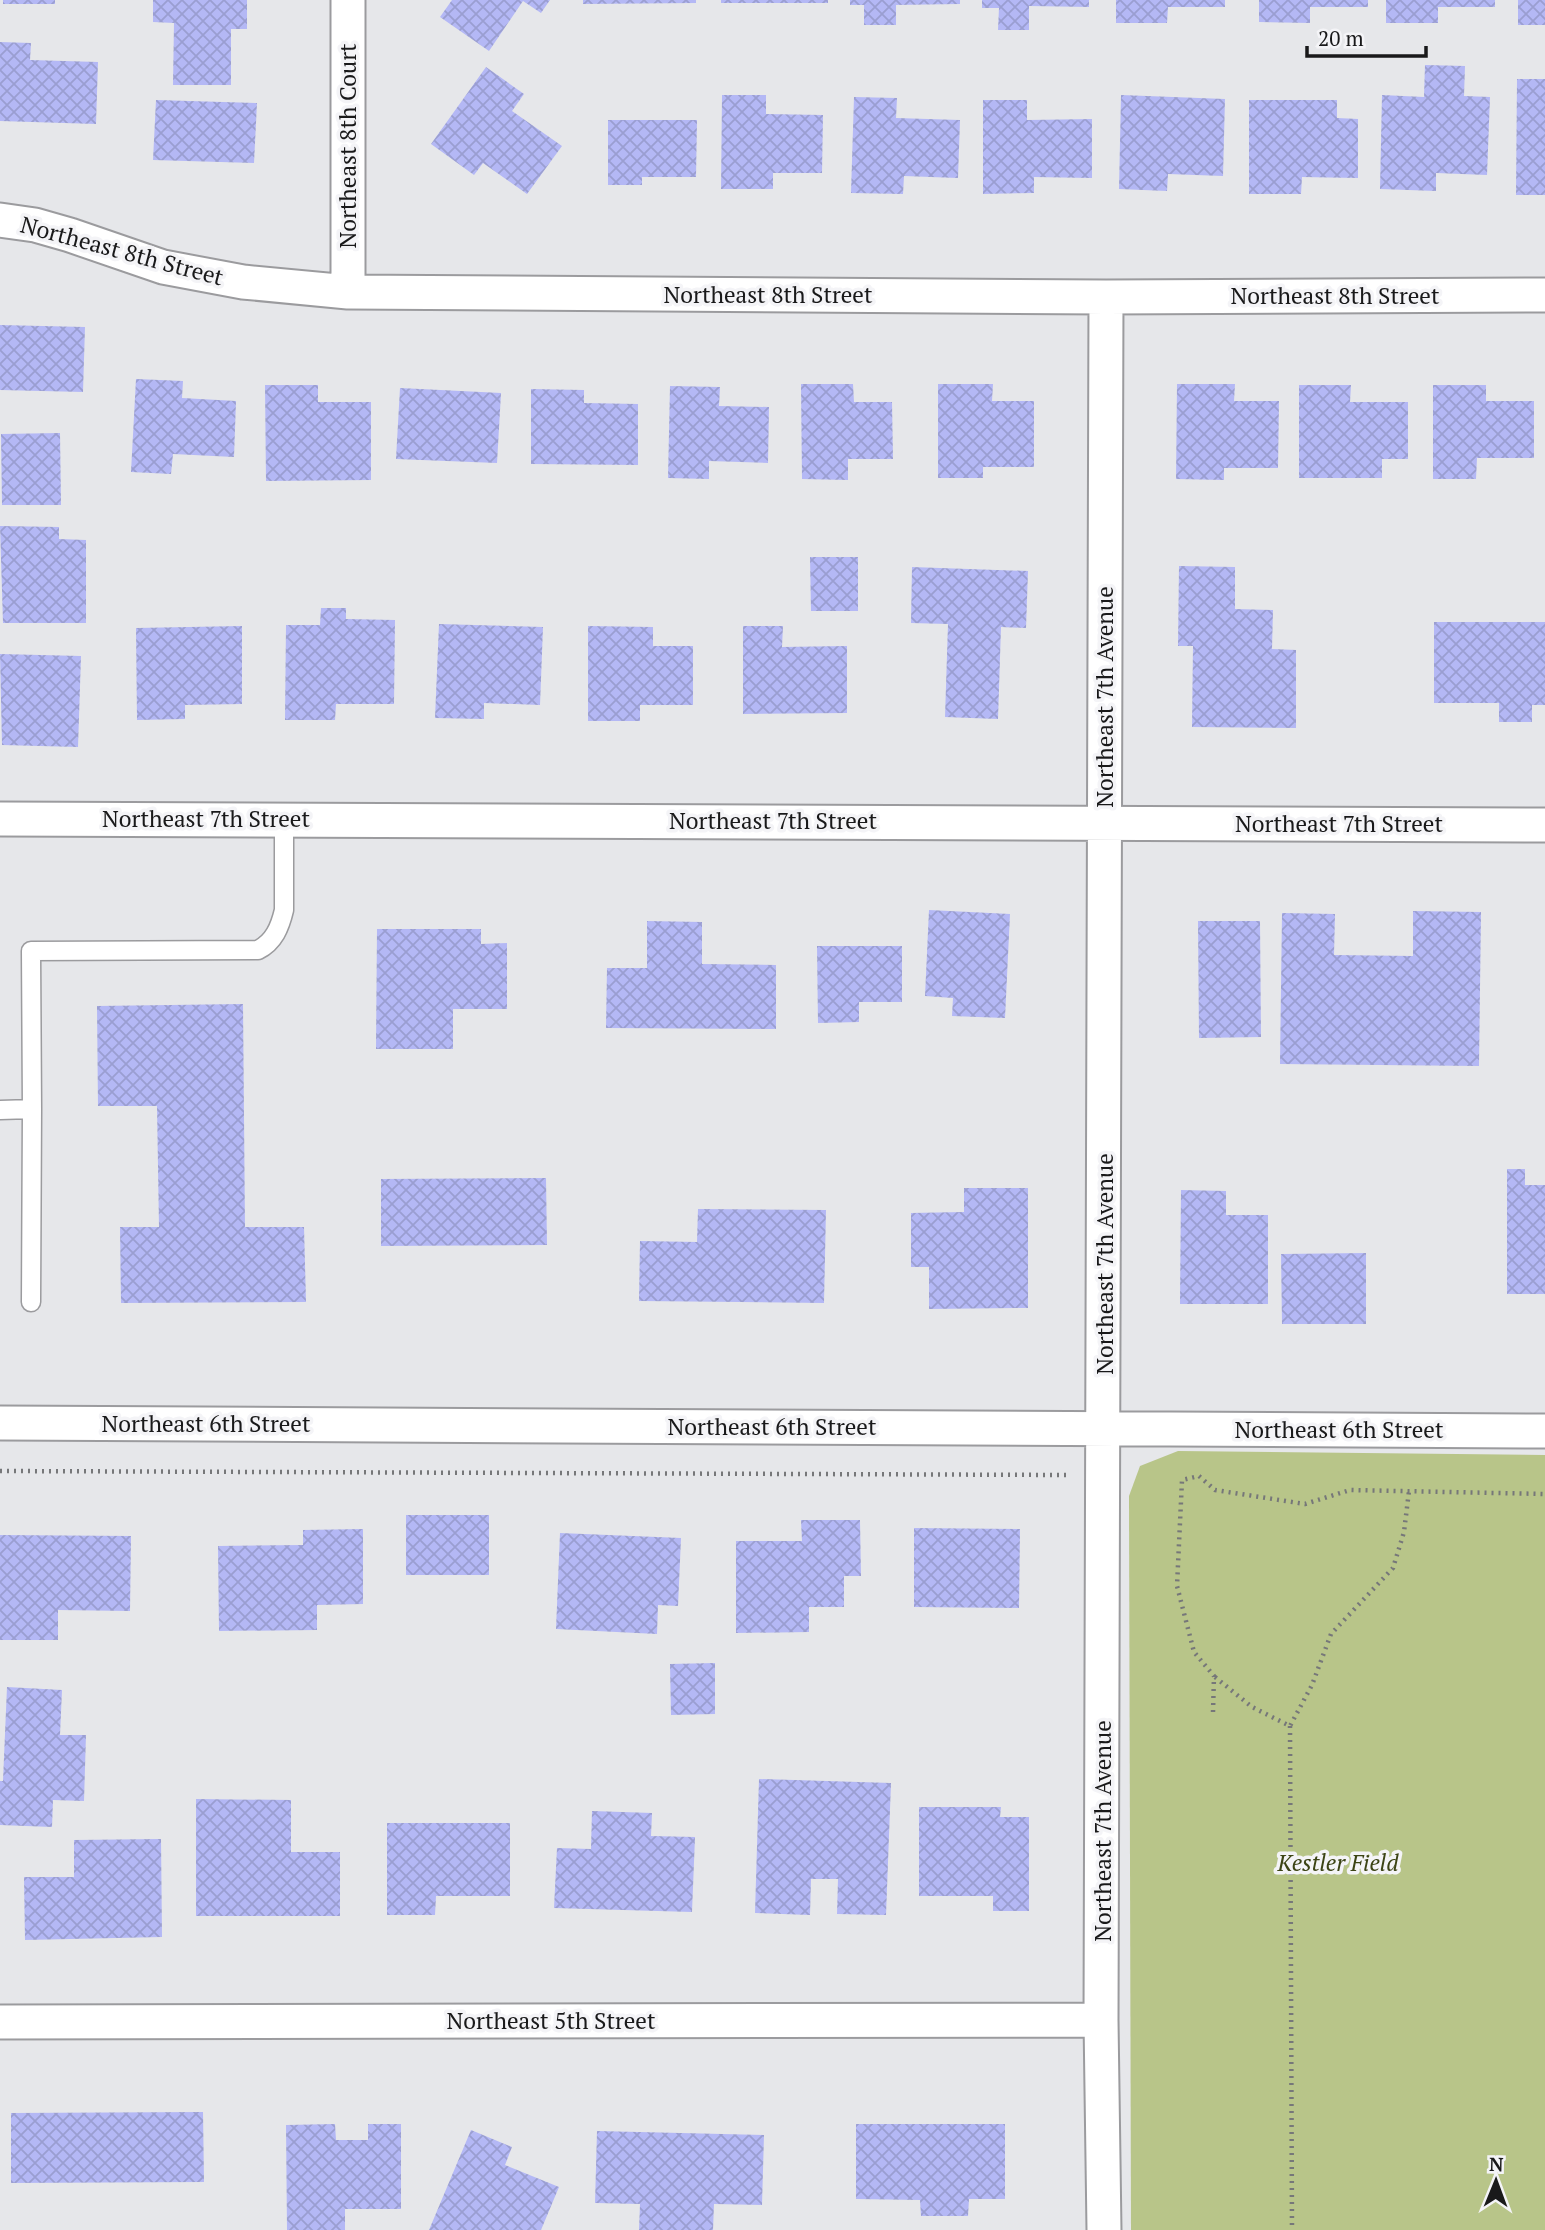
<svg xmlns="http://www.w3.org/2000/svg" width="1545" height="2230" viewBox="0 0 1545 2230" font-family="'PT Serif',serif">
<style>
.park{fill:#b8c589}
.building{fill:url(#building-cross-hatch)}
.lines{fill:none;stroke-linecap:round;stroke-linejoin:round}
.service-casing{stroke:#9b9b9e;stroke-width:21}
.minor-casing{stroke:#9b9b9e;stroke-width:37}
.path{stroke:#767779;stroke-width:4.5;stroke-dasharray:2 5;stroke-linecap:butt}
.service{stroke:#fff;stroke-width:18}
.minor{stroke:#fff;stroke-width:33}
.labels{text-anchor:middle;stroke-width:7;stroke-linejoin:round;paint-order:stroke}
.street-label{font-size:23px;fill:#19191a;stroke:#f4f4f7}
.park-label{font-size:23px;font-style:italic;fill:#3c4415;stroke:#f4f4f7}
</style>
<defs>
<pattern id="building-cross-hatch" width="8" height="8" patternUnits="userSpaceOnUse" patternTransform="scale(1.75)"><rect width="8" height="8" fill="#b4b8f5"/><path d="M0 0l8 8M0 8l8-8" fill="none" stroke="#9a9ed1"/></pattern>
</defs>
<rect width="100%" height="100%" fill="#e6e7ea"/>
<path class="park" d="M1178,1451L1545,1455V2230H1131L1129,1496L1140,1466Z"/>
<path class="building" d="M3,0H55V4H3Z
M153,0H247V29H231V85H173L174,23L153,22Z
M452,0H550L541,13L523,1L489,51L440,17Z
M583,0H696V3L583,4Z
M721,0H828V3H721Z
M850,0H960V4L896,5V25H864V5H850Z
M982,0H1089V7L1029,6V30H998L999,8H982Z
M1116,0H1225V7H1168L1167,23H1116Z
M1259,0H1368V7H1310V23L1259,22Z
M1386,0H1495V7H1438V23H1386Z
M1518,0H1545V25H1518Z
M0,42L31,43L30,60L98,62L96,124L0,121Z
M1425,65L1465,66L1464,96L1490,97L1487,175L1436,173V191L1380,189L1382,95L1424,97Z
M486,67L524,94L512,111L562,146L527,194L483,163L474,175L431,144Z
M1517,79H1545V195H1516Z
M722,95H766V114L823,115L822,173H773V189H721Z
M1121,95L1225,99L1223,176L1168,174L1167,191L1119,189Z
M854,97L897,98L896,118L960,120L958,178L904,176L903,194L851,193Z
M156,100L257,103L254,163L153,160Z
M983,100H1027V120L1092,119V178L1034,177V193L983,194Z
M1249,100H1337V118L1358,119V178L1302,177L1301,194H1249Z
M608,120H697L696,177H642V185H608Z
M0,325L85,327L83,392L0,390Z
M136,379L183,381L182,398L236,401L234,457L173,454L171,474L131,472Z
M801,384H853L854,402H892L893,459H848V480L802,479Z
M938,384H993L992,401H1034V467H983V478H938Z
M1177,384H1235L1234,401H1279L1278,468H1224V480L1176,479Z
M265,385H318V402H371V480L266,481Z
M1299,385H1351L1350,402H1408V459H1382V478H1299Z
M1433,385H1486V401H1534V458H1477L1476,479H1433Z
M670,386L720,387L719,406L769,407L768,463L709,461V479L668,478Z
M400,388L501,393L497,463L396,459Z
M531,389L584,390V403L638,404V465L531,464Z
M60,433L61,505H2L1,434Z
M0,526L59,527V539L86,540V623H3Z
M810,557H858V611H811Z
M1179,566L1235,567V609L1273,610L1272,649L1296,650V728L1192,727L1193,646H1178Z
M912,567L1028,571L1026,628L1001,627L998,719L945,717L948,624L911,623Z
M321,608H346V619L395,620L394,704H336L335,720H285L286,625H320Z
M1434,622H1545V705H1532V722H1499V703H1434Z
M439,624L543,627L540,705L484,703V719L435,718Z
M242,626V704L185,705V719L137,720L136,628Z
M588,626L653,627V646H693V705H640V721H588Z
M743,626H783L782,647L847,646V713L743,714Z
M0,654L81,656L78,747L2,745Z
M929,910L1010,914L1005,1018L952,1016L953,998L925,996Z
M1413,911L1481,912L1479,1066L1280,1064L1282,913L1335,914L1334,955L1413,956Z
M647,921L702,922V964L776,965V1029L606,1028L607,968H647Z
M1198,921H1260L1261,1037L1199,1038Z
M377,929H481V944L507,943V1009H453V1049H376Z
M817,946H902V1002H859V1022L818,1023Z
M243,1004L245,1227H304L306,1302L121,1303L120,1227H159L157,1106H98L97,1006Z
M1507,1169H1525V1185H1545V1294H1507Z
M546,1178L547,1245L381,1246V1179Z
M964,1188H1028V1308L929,1309V1267H911V1213L964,1212Z
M1181,1190L1226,1191V1215H1268V1304H1180Z
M698,1209L826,1210L824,1303L639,1301L640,1241L697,1242Z
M1366,1253V1324H1282L1281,1254Z
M406,1515H489V1575H406Z
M801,1520H860L861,1576H844V1607H809V1632L736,1633V1541H802Z
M914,1528L1020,1529L1019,1608L914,1607Z
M363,1529V1604L317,1605V1630L219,1631L218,1546L303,1545V1530Z
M560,1533L681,1538L678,1606L658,1605L657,1634L556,1629Z
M0,1535L131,1536L130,1611L58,1610V1640H0Z
M715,1663V1714L671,1715L670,1664Z
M7,1687L62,1690L60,1735H86L84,1801L53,1800L52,1827L0,1825V1781H3Z
M759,1779L891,1783L886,1915L837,1914L838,1879H811L810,1915L755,1913Z
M196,1799L291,1800V1852H340V1916H196Z
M919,1807H1001L1000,1817H1029V1911H993V1896H919Z
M592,1811L652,1813L651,1836L695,1837L692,1912L554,1908L557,1848L591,1849Z
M387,1823H510V1896H436L435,1915H387Z
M161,1839L162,1937L25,1940L24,1877H74V1840Z
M203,2112L204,2182L11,2183V2113Z
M335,2124L336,2140H368V2124H401V2209H345V2230H287L286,2125Z
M856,2124H1005V2199H969L968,2216H921L920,2200L856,2199Z
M471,2130L512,2147L505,2165L559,2187L541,2230H429Z
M597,2131L764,2135L762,2205L714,2204L713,2230H639L640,2204L595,2203Z"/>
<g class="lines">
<defs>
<path id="service" d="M0,1110L32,1109L31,951L258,950C274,942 280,927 284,910V819
M31,1302L32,1109"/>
<path id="minor" d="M0,220L35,225L70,235L163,267L243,282L348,292L1106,297L1545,295
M348,292V0
M0,819L1545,825
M0,1423L1545,1431
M0,2022L1101,2020
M1104,2230L1101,2020L1106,297"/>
</defs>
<use href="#service" class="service-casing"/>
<use href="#minor" class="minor-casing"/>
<path class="path" d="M0,1471L1067,1475
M1215,1677L1252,1707L1290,1726L1312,1685L1331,1634L1393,1568L1404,1532L1409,1491
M1213,1712L1214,1676L1194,1652L1177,1586L1182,1480L1199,1476L1215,1490L1305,1504L1350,1490L1545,1494
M1290,1726L1292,2230"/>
<use href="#service" class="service"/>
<use href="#minor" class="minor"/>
</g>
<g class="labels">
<g class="street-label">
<text transform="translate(348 146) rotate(-90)" y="8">Northeast 8th Court</text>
<text transform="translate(122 251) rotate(15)" y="8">Northeast 8th Street</text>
<text x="768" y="303">Northeast 8th Street</text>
<text x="1335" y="304">Northeast 8th Street</text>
<text transform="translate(1105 697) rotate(-90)" y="8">Northeast 7th Avenue</text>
<text x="206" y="827">Northeast 7th Street</text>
<text x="773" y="829">Northeast 7th Street</text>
<text x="1339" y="832">Northeast 7th Street</text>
<text transform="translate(1105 1264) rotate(-90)" y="8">Northeast 7th Avenue</text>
<text x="206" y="1432">Northeast 6th Street</text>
<text x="772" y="1435">Northeast 6th Street</text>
<text x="1339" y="1438">Northeast 6th Street</text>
<text transform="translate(1103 1831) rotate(-90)" y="8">Northeast 7th Avenue</text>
<text x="551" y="2029">Northeast 5th Street</text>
</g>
<g class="park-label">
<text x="1338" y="1871">Kestler Field</text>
</g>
</g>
<g transform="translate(1496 2181) rotate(1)" stroke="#f4f4f7" stroke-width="5" paint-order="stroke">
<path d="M0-5L12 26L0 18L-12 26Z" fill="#19191a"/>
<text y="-10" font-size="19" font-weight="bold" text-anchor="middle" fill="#19191a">N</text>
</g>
<path d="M1307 46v10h119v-10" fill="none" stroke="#19191a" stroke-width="3.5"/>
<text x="1318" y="46" font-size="21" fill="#19191a" stroke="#f4f4f7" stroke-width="5" paint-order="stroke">20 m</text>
</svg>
